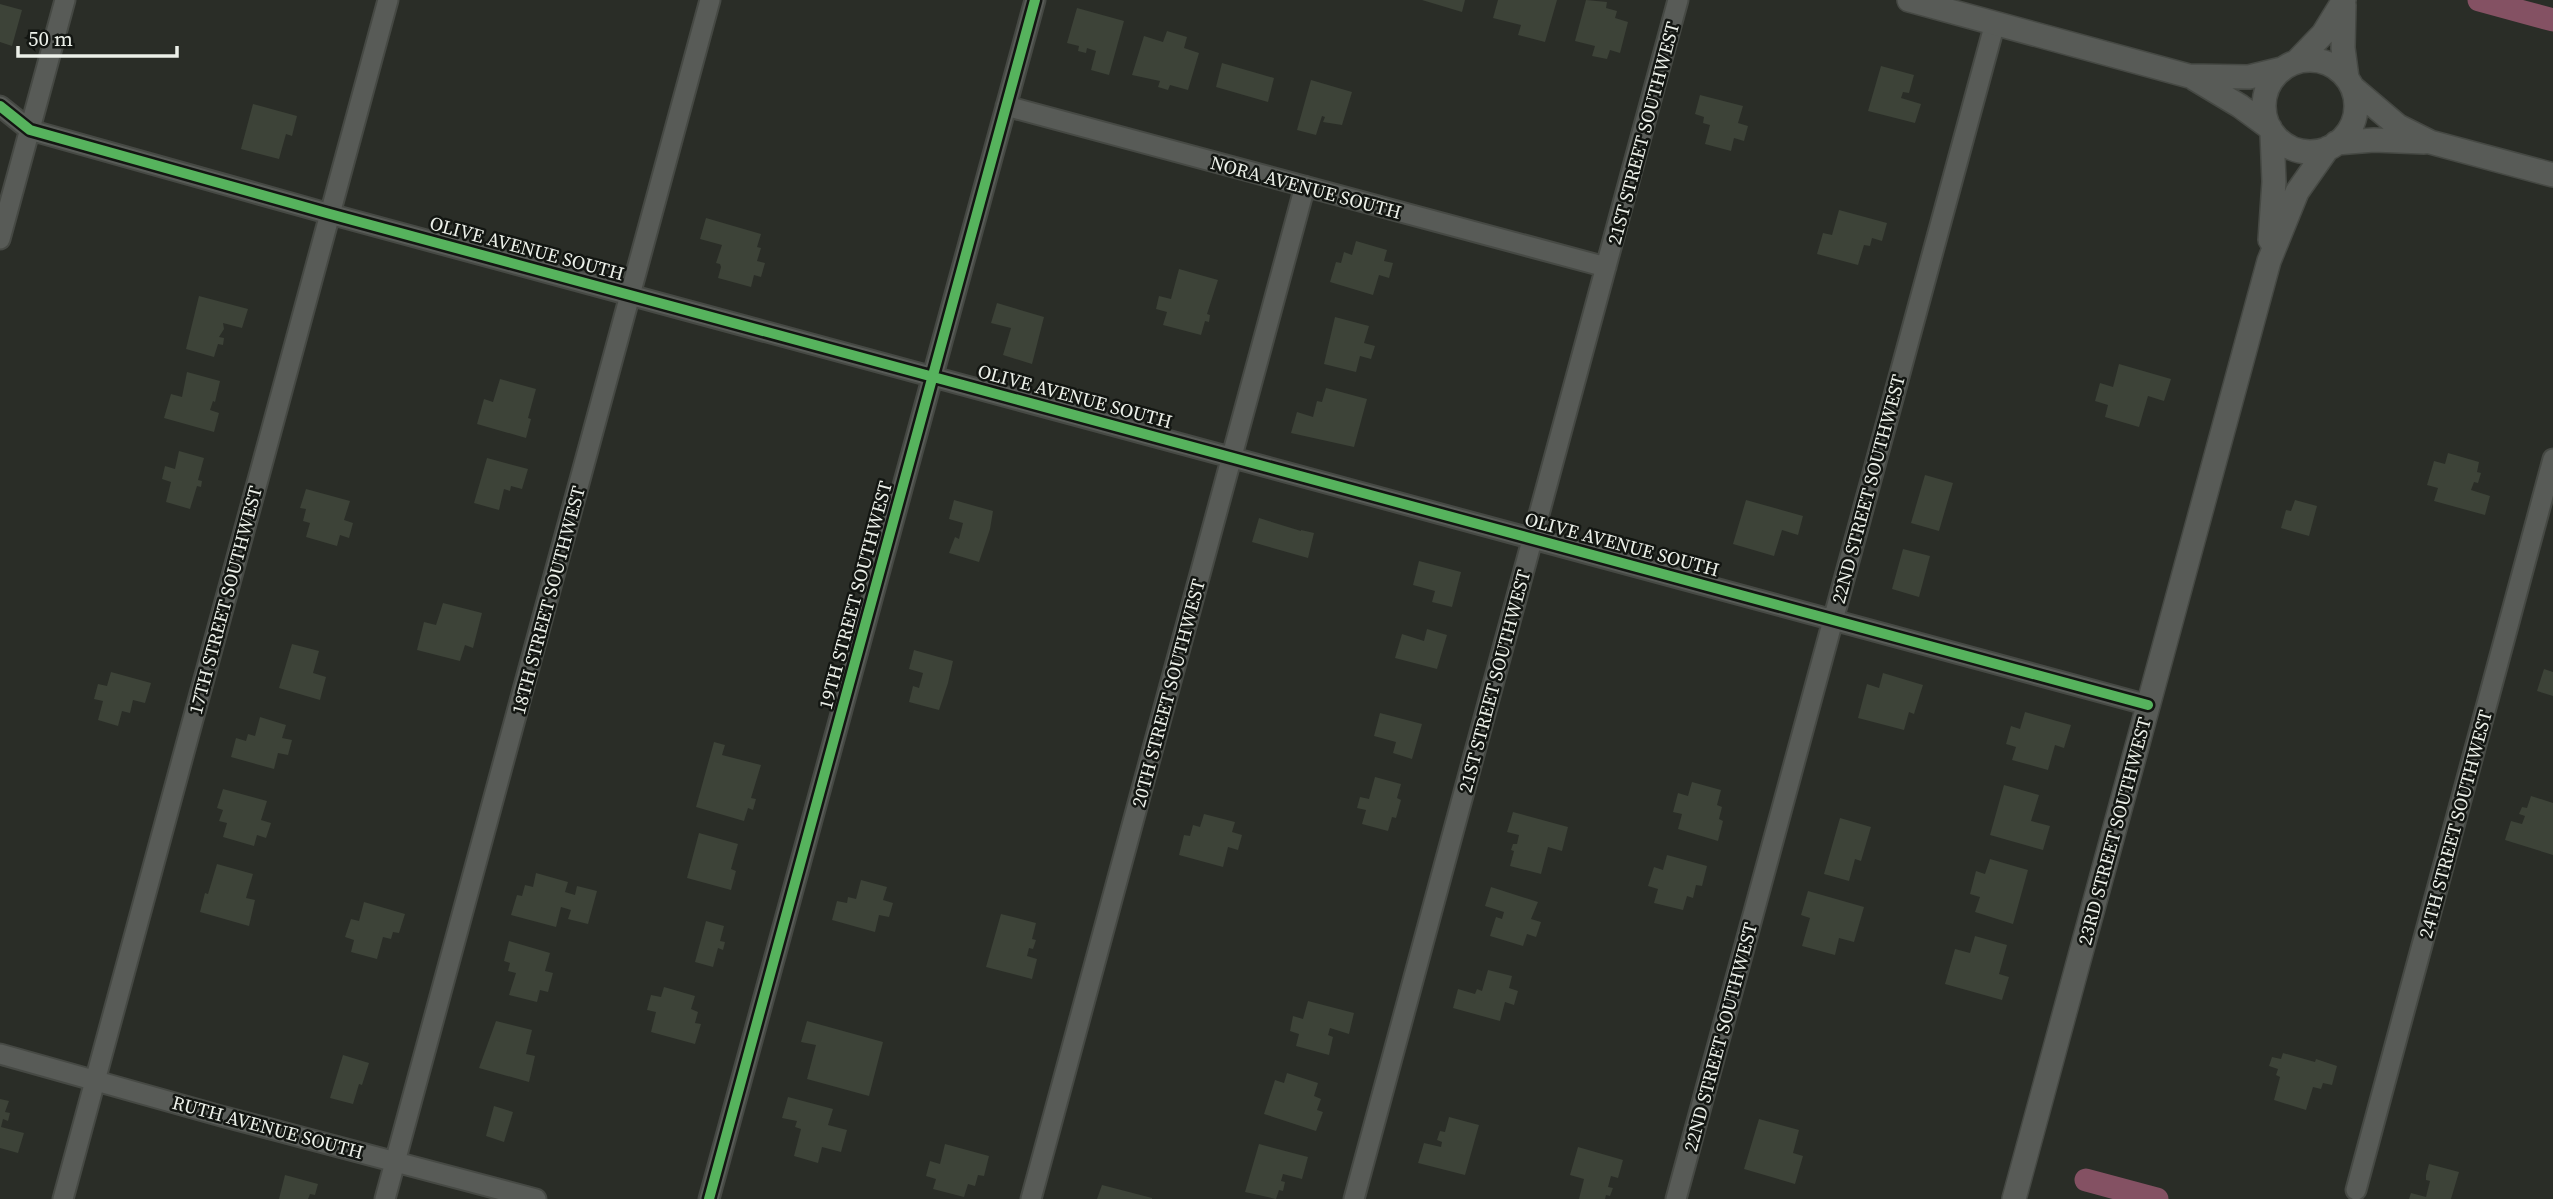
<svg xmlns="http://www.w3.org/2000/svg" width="2553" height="1199" viewBox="0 0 2553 1199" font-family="'Source Serif 4',serif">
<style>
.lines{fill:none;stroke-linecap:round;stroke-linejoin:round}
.canal{stroke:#845163;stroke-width:23}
.building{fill:#3d4338}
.minor-casing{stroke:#464944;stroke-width:23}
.tertiary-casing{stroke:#464944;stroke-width:26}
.minor{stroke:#585b57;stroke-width:19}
.tertiary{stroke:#585b57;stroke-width:23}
.cycleway-casing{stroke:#131612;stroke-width:15}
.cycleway{stroke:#56b35d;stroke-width:10}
.labels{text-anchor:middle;stroke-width:5;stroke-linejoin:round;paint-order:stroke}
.street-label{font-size:19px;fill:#ecf0e9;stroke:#131612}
</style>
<rect width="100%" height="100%" fill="#2a2d27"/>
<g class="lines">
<path class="canal" d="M2479,0L2553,20
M2086,1180L2157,1199"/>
</g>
<path class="building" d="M1422,0H1465L1462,12Z
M1498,0H1557L1545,42L1518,35L1521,25L1493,18Z
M1586,0L1607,2L1606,8L1617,11L1615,18L1628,22L1620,53L1610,50L1607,59L1592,56L1595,46L1575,41Z
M0,4L22,10L12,46L0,42Z
M1077,8L1124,21L1109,75L1091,70L1096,51L1087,48L1086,53L1078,51L1079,46L1067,43Z
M1167,31L1187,37L1184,48L1199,53L1188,90L1170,85L1168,90L1158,87L1160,81L1132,75L1144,36L1163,42Z
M1222,63L1274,78L1268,102L1216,87Z
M1881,66L1914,75L1909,93L1903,92L1901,98L1921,104L1915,123L1868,111Z
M1311,80L1352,92L1342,125L1323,122L1325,117L1322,116L1316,135L1297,130Z
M1700,95L1743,106L1738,123L1748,126L1744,141L1734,138L1731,151L1705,144L1710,125L1703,123L1704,117L1695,114Z
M253,104L297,116L292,136L286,134L279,159L241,149Z
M1839,210L1887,223L1882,241L1872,238L1870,246L1864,245L1858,265L1817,254L1823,233L1832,235Z
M706,218L761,234L757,247L761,248L757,261L765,263L761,277L754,275L751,287L718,278L721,267L720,264L716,263L722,245L700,239Z
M1356,241L1387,250L1384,261L1393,263L1389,278L1379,275L1373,295L1330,282L1336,262L1341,263L1344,252L1352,255Z
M1179,269L1218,280L1207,314L1210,315L1209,322L1205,321L1201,335L1163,325L1167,312L1156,309L1159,296L1171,299Z
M199,296L248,309L242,328L223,323L224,329L219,337L224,338L223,345L218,344L214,357L186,349Z
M997,303L1044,317L1032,364L1003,355L1011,328L991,323Z
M1335,317L1369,326L1364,343L1375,346L1371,359L1360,356L1356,372L1324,364Z
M2119,364L2171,379L2164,401L2148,396L2139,427L2105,417L2108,405L2095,401L2100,383L2113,387Z
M187,372L220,381L215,402L213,401L210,410L219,413L214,432L164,418L171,394L182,397Z
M500,379L536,389L528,418L531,419L526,438L477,424L484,399L493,402Z
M1326,388L1367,399L1354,447L1291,433L1297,412L1313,417L1317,401L1322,402Z
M179,451L204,458L198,480L202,481L201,487L197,486L190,509L166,502L171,482L162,479L165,466L175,469Z
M2448,453L2479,462L2477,472L2481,473L2478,483L2474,482L2471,490L2490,496L2485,515L2434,501L2438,488L2427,485L2434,461L2445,464Z
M487,458L528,469L522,489L511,486L510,491L504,489L499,510L474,503Z
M1925,475L1953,483L1939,531L1911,523Z
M306,489L350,501L344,520L353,523L349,538L340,535L337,546L306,537L310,523L303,521L306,509L300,508Z
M954,500L993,511L990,529L979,562L949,553L955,537L959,539L963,523L949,519Z
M1746,500L1803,516L1798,535L1782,530L1774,556L1733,544Z
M2295,500L2317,506L2309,536L2281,528L2286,510L2291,511Z
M1259,518L1301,531V530L1314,533L1308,558L1252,542Z
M1903,549L1930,556L1919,597L1892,589Z
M1419,561L1461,572L1452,607L1432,602L1435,591L1413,585Z
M443,603L482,613L473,648L465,645L460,661L417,650L424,622L436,625Z
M1427,629L1447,635L1437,669L1395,658L1402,634L1424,641Z
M292,644L319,651L313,673L326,677L320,700L279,688Z
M914,650L953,661L948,683L939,710L909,702L913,686L919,688L923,673L909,669Z
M2544,669L2553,672V696L2537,691Z
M111,672L151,683L145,703L133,700L130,713L122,711L118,726L98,720L103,701L94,699L98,684L107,686Z
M1883,673L1923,685L1914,714L1909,712L1904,730L1858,718L1867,684L1879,688Z
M2025,712L2071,725L2064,748L2055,745L2048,770L2012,760L2016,747L2006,744L2011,726L2020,729Z
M1380,713L1422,724L1412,759L1393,753L1396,742L1374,736Z
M260,717L286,725L282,738L292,740L288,755L278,753L274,769L231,757L236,738L246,741L248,734L255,736Z
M714,742L725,745L722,755L761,765L751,798L756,799L753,810L748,808L744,821L696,807Z
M1375,777L1401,784L1397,798L1401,800L1396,818L1392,817L1388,831L1362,824L1366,810L1357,808L1360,797L1369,799Z
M1692,782L1721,790L1717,805L1722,807L1719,819L1723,821L1718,841L1678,829L1682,814L1673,812L1678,793L1688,796Z
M2004,785L2039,795L2031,821L2050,826L2043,850L1990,835Z
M223,789L267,801L261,820L271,823L266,838L257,835L254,846L223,837L227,823L219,821L223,810L217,808Z
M2531,796L2553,803V855L2505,840L2511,821L2522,824L2525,816L2519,814L2522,807L2527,808Z
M1513,812L1568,827L1562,851L1548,847L1541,874L1510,866L1514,851L1511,850L1513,844H1517L1519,835L1507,832Z
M1204,814L1235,822L1232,832L1242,835L1238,850L1228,847L1223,867L1179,855L1184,835L1190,836L1193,825L1200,827Z
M1840,818L1871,827L1861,861L1855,859L1849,881L1824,874Z
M699,833L738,844L731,869L736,871L731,890L687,878Z
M1667,855L1707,866L1702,886L1696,885L1693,898L1687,896L1683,910L1654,903L1658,889L1648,886L1654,867L1663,870Z
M1990,859L2028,870L2013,924L1975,912L1980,897L1970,894L1976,871L1985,874Z
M217,864L253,874L246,898L255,900L249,926L200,912L205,893L208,894Z
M536,873L568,882L565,892L575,895L577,886L597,891L588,924L568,919L571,910L561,907L556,927L511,915L517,895L522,896L525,885L533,887Z
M861,880L887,887L883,900L893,903L889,917L879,915L875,932L832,920L837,901L847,903L848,897L856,899Z
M1491,887L1538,902L1531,919L1541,922L1536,937L1527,934L1523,946L1490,936L1496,917L1502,919L1504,912L1485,906Z
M1808,891L1864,907L1854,942L1839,938L1835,955L1802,946L1810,918L1801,915Z
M364,902L405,914L399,933L393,932L391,939L383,937L377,959L351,952L354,940L345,937L351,919L359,921Z
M1001,914L1036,923L1032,939L1036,940L1033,949L1029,948L1027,956L1037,959L1032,979L986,967Z
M706,921L724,926L720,941L725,942L723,950L718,948L713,967L695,962Z
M1975,936L2007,945L1999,974L2009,977L2002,1000L1945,984L1955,949L1970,953Z
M509,941L550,953L545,971L553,973L548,992L540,990L537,1002L509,995L516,973L508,971L510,963L504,961Z
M1488,970L1512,976L1509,988L1518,991L1514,1005L1505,1002L1500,1021L1453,1008L1458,989L1475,994L1477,989L1482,991Z
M664,987L695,996L691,1009L698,1012L695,1023L701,1024L695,1044L651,1032L656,1012L647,1010L651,995L661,997Z
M1308,1001L1354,1013L1349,1034L1330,1028L1328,1035L1333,1037L1329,1055L1296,1046L1299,1034L1290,1031L1293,1016L1303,1019Z
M496,1021L532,1030L526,1054L535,1056L529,1082L479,1068Z
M807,1021L883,1042L869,1096L807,1079L816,1045L801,1042Z
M2283,1053L2315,1062L2316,1059L2337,1066L2332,1085L2323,1083L2321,1089L2313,1087L2306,1110L2274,1100L2280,1077L2276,1075L2278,1069L2269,1066L2272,1057L2281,1059Z
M343,1055L369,1063L362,1085L359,1084L353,1104L330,1098Z
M1287,1073L1318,1083L1314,1096L1321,1099L1317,1110L1323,1112L1316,1131L1264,1114L1275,1080L1284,1083Z
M788,1097L833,1109L828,1125L847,1130L841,1152L822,1147L818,1163L794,1156L801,1129L795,1127L797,1121L782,1118Z
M0,1099L9,1101L5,1112L10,1113L8,1121L3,1119L1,1127L24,1133L18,1153L0,1148Z
M494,1106L513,1112L504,1142L486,1136Z
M1449,1117L1479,1125L1465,1175L1418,1163L1424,1143L1441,1147L1442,1142L1437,1140L1440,1131L1445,1132Z
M1759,1119L1799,1130L1793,1153L1803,1156L1795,1184L1744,1169Z
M945,1144L989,1156L984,1176L978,1175L975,1186L968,1184L964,1197L933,1189L936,1179L926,1176L930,1161L940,1164Z
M1259,1144L1308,1157L1302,1179L1283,1174L1281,1181L1285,1182L1283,1191L1279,1190L1276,1199L1245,1192Z
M1578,1147L1623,1160L1618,1178L1611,1176L1608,1187L1613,1188L1610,1196L1606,1195L1605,1199H1579L1584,1179L1570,1175Z
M2429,1164L2459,1172L2451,1199H2409L2411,1193L2426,1197L2430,1181L2426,1180V1175Z
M285,1175L318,1184L315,1195L310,1194L308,1199H279Z
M1102,1185L1152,1198V1199H1097Z"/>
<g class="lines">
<defs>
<path id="minor" d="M0,106L30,130L330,214L2148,705
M1006,106L1606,267
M0,239L65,0
M0,1054L221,1116L536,1199
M2356,1190L2553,459
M63,1199L388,0
M385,1199L710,0
M709,1199L1035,0
M1031,1199L1305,186
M1354,1199L1678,0
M1676,1199L1995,23"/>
<path id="tertiary" d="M1909,0L2189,76L2249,77L2282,69
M2344,5L2343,48L2347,78
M2264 106a46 46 0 1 1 92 0a46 46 0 1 1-92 0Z
M2296,62L2323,34L2344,0
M2195,79L2240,106L2270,128
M2352,87L2398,126L2430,142L2553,175
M2336,143L2374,140L2424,142
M2270,240L2274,182L2272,133
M2014,1199L2269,261L2297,192L2328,148"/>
</defs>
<use href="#minor" class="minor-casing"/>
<use href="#tertiary" class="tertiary-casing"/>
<use href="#minor" class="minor"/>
<use href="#tertiary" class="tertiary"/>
<defs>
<path id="cycleway" d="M0,106L30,130L330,214L2148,705
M709,1199L1035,0"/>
</defs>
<use href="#cycleway" class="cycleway-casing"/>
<use href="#cycleway" class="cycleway"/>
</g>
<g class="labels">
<g class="street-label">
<text transform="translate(1643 133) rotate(-75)" y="7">21ST STREET SOUTHWEST</text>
<text transform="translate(1306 187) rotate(15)" y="7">NORA AVENUE SOUTH</text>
<text transform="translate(527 248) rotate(15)" y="7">OLIVE AVENUE SOUTH</text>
<text transform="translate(1075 396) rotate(15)" y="7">OLIVE AVENUE SOUTH</text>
<text transform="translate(1868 489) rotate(-75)" y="7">22ND STREET SOUTHWEST</text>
<text transform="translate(1622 544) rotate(15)" y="7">OLIVE AVENUE SOUTH</text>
<text transform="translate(855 595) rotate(-75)" y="7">19TH STREET SOUTHWEST</text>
<text transform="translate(225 600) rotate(-75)" y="7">17TH STREET SOUTHWEST</text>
<text transform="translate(548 600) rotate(-75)" y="7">18TH STREET SOUTHWEST</text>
<text transform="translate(1494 681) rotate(-75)" y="7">21ST STREET SOUTHWEST</text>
<text transform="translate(1168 693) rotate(-75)" y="7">20TH STREET SOUTHWEST</text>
<text transform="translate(2455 824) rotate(-75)" y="7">24TH STREET SOUTHWEST</text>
<text transform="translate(2114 831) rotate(-75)" y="7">23RD STREET SOUTHWEST</text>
<text transform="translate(1720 1037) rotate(-75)" y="7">22ND STREET SOUTHWEST</text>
<text transform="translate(268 1127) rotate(15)" y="7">RUTH AVENUE SOUTH</text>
</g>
</g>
<path d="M18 46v10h159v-10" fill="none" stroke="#ecf0e9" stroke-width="3.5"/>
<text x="28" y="46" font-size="21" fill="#ecf0e9" stroke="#131612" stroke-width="5" paint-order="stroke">50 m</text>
</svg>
